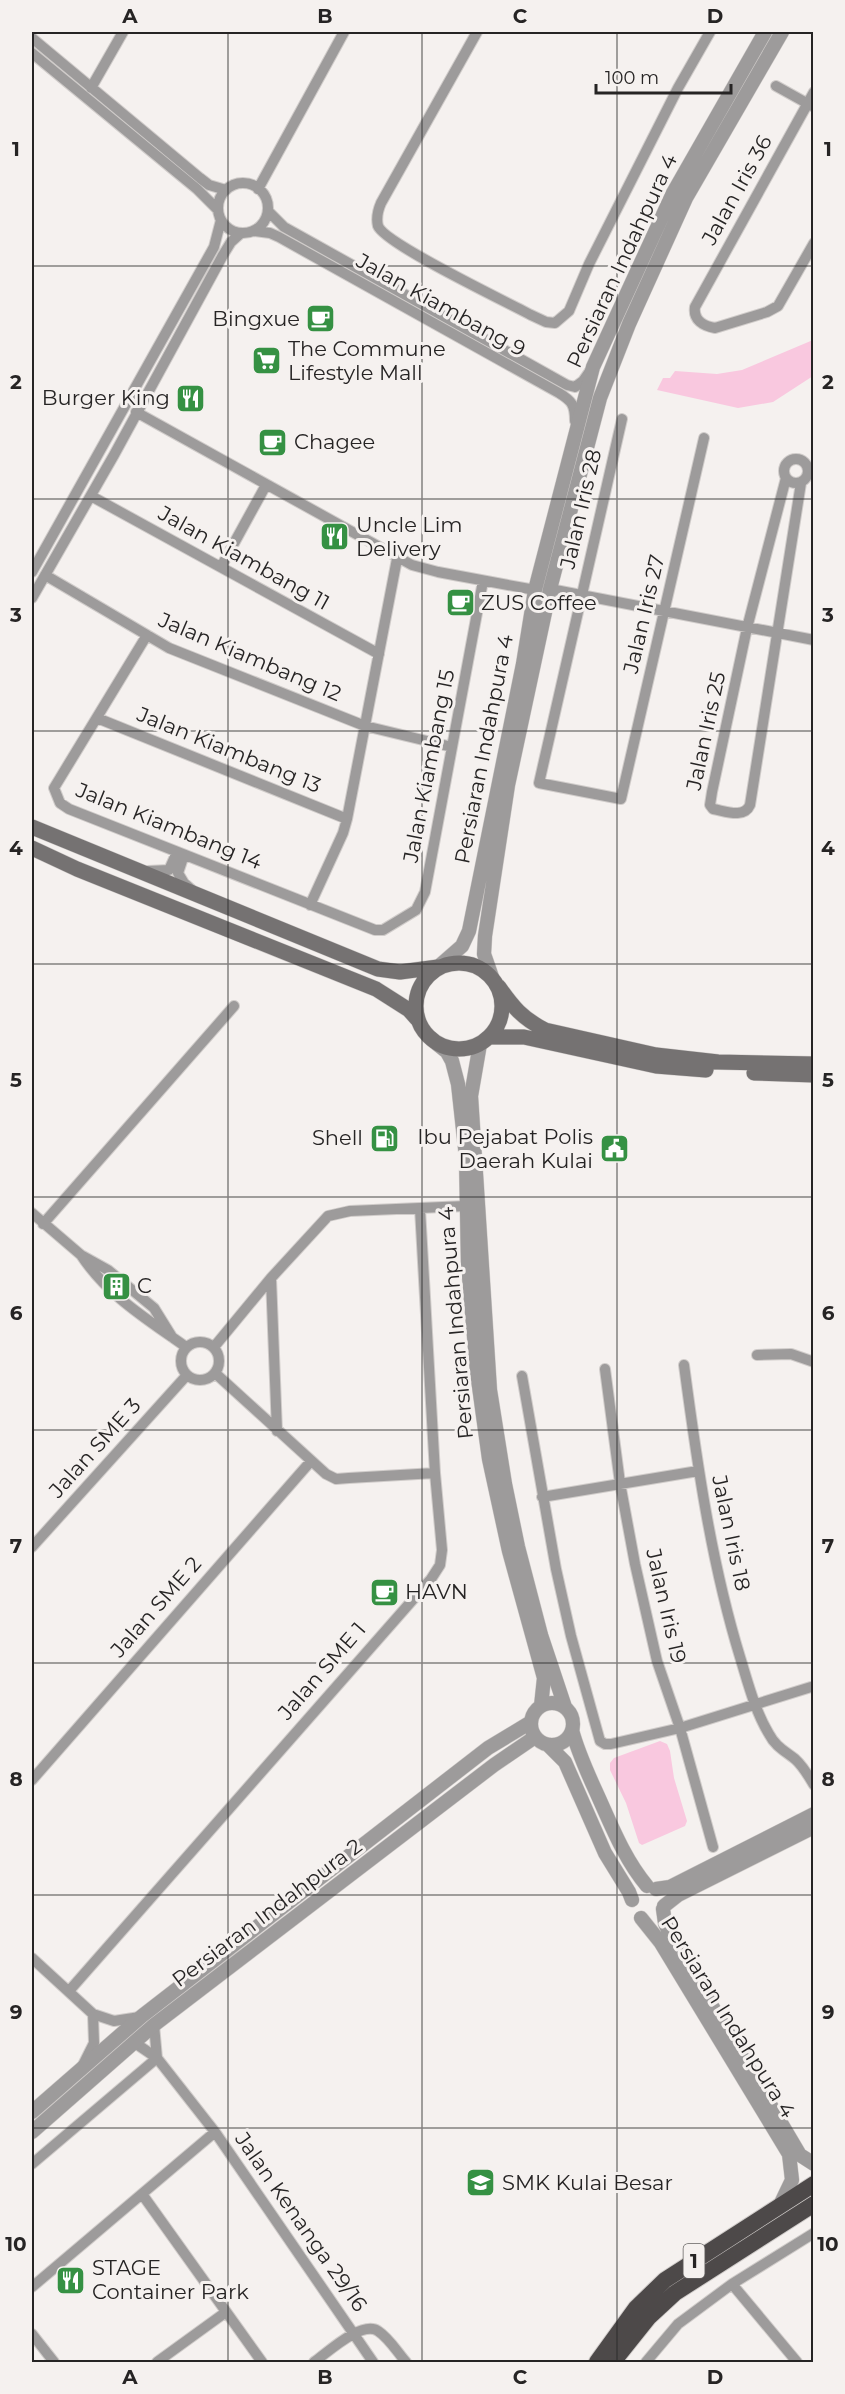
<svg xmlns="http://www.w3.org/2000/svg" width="845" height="2394" viewBox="0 0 845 2394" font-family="Montserrat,sans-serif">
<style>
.water{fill:#f9c8df}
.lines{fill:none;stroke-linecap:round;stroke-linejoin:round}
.minor-casing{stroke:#d0ccca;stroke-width:12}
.tertiary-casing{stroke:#d0ccca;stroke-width:15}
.secondary-casing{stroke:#d0ccca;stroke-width:16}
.trunk-casing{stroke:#d0ccca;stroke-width:18}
.minor{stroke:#9d9b9b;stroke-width:10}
.tertiary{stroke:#9d9b9b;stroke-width:14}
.secondary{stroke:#757272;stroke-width:15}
.trunk{stroke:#4d4949;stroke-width:16}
.grid{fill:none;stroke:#262424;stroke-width:1.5;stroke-opacity:0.55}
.labels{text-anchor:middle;stroke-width:6;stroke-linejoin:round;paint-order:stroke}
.shield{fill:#f5f1ef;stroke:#646261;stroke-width:1.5}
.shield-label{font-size:20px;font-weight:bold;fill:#262424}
.street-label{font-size:21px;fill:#262424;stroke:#f5f1ef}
.poi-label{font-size:21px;fill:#262424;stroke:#f5f1ef;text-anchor:start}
.neatline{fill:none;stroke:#262424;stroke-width:2}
.grid-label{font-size:20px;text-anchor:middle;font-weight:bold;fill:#262424}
</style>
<rect width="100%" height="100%" fill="#f5f1ef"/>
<path class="water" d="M813,340V376L773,402L738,408L657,390L663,378H670L675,371L717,374L742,370Z
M660,1741L667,1744L670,1751L674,1778L687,1821L685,1826L642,1845L639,1843L626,1803L610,1770V1763L614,1758Z"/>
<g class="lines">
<defs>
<path id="minor" d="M477,32L381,203C378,210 376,218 378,226C385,244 507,302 531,315L546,322L555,323L569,311L589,264L678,88L710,32
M32,38L200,178L209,185L226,190
M32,53L197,189L218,210
M776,86L812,106
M91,88L123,32
M814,92L695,307C693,320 703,326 715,328L767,312L778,306L814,243
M218 208a25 25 0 1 1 50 0a25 25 0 1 1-50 0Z
M258,189L344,32
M268,211L284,227L567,385L575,387L583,381L590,371
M254,231L270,233L279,237L559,393C572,401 575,405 575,421
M136,412L412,565L438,572L535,590
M622,419L539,783L621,799L704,438
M784 471a12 12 0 1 1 24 0a12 12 0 1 1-24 0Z
M786,478L747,628L712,792L710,805L713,809C725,811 744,819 750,805L801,483
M91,496L379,654
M221,567L266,485
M32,572L214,247L221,220
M45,575L169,648L365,726L452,747
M550,589L814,640
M32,598L114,455L223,255L231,242L241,233
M147,635L54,788L60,803L69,809L375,930H383L416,910L425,892L483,581
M97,718L347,819
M184,855L178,873L184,883L192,890
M148,871L169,870L177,852
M310,905L343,833L347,819L397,559
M32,1213L81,1255L108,1270L154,1308L172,1337
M43,1224L234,1006
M81,1255C108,1296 147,1319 186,1347
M271,1278L277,1431
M181 1361a19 19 0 1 1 38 0a19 19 0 1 1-38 0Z
M214,1347L271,1278L328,1216L350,1211L466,1206
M757,1355L791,1354L814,1362
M684,1365C697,1463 711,1562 740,1657C748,1683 755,1711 769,1734C775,1746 785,1751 795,1759C803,1766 808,1775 814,1785
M605,1369L620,1483L635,1564L657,1661L680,1728L713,1847
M215,1373L326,1474L336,1479L349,1478L435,1473
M522,1376L556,1569L571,1636L600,1741L605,1744H611L680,1728L811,1687
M542,1497L698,1471
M32,1547L187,1375
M32,1780L311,1461
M32,1958L93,2014L114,2021L140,2017
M69,1991L431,1579L440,1565L442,1550L435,1473L420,1209
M154,2025L157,2058
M135,2043L157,2058L215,2132L373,2362
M83,2065L94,2043L93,2014
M32,2164L157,2058
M142,2194L262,2362
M732,2284L797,2362
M32,2287L215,2132
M32,2334L54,2362
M157,2362L226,2312
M314,2362C327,2353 362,2320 378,2331C389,2338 398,2353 406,2362
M646,2362L678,2324L732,2284L814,2233"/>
<path id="tertiary" d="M438,967L462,946L469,931L523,664L535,590L593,367L673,193L765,32
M492,977L484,954L485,936L508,785L550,589L600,398L629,324L686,198L782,32
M437,1044L447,1052L452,1061L458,1084L466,1157L468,1265L477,1372L489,1459L509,1551L544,1678L541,1706
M480,1044L471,1096L490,1390L505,1484L518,1547L541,1635L565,1707
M531 1724a21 21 0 1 1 42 0a21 21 0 1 1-42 0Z
M572,1730C578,1753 588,1774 598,1796C612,1827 625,1860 647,1886
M548,1745L565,1762L605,1853L629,1892L632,1900
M656,1889L670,1887L814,1814
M664,1906L678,1895L814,1827
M663,1909L665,1923L670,1935L800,2155L814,2164
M641,1918L661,1943L789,2154L792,2180L780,2205
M32,2112L142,2016L488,1748L531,1722
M32,2132L154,2025L494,1765L535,1737"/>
<path id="secondary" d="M32,827L378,969L400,972L438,967
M32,848L77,869L376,989L409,1010L417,1019
M416 1006a43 43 0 1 1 86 0a43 43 0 1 1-86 0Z
M499,987C513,1007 522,1018 545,1030L656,1055L718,1062L814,1064
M490,1037H524L656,1066L706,1070
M754,1073L814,1075"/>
<path id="trunk" d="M597,2362L636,2308L665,2280L814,2184
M613,2362L649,2317L675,2293L814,2204"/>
</defs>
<use href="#minor" class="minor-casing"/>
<use href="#tertiary" class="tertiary-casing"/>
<use href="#secondary" class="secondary-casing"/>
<use href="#trunk" class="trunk-casing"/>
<use href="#minor" class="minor"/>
<use href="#tertiary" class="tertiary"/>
<use href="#secondary" class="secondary"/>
<use href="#trunk" class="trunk"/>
</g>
<path class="grid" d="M228,32V2362M422,32V2362M617,32V2362M32,266H814M32,499H814M32,731H814M32,964H814M32,1197H814M32,1430H814M32,1663H814M32,1895H814M32,2128H814"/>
<defs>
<symbol id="cafe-square" viewBox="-11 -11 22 22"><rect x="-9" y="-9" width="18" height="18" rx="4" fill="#359143" stroke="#f5f1ef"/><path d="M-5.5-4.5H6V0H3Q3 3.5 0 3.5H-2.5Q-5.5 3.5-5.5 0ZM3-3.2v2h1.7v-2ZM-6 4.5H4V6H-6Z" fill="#fff"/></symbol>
<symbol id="supermarket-square" viewBox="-11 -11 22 22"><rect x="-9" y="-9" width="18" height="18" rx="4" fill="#359143" stroke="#f5f1ef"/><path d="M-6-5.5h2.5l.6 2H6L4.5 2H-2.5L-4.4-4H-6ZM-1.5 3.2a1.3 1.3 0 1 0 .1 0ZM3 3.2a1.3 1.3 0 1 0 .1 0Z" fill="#fff"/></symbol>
<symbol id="restaurant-square" viewBox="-11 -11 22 22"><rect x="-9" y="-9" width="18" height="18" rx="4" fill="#359143" stroke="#f5f1ef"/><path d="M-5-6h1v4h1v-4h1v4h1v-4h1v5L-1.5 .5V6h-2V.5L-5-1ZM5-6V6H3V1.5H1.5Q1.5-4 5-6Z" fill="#fff"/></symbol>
<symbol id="fuel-square" viewBox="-11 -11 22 22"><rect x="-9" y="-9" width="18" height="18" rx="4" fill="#359143" stroke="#f5f1ef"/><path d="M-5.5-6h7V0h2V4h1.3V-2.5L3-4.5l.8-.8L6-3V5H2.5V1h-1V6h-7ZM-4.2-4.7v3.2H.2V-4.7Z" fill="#fff"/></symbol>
<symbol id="civic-square" viewBox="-11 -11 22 22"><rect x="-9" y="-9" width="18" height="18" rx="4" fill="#359143" stroke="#f5f1ef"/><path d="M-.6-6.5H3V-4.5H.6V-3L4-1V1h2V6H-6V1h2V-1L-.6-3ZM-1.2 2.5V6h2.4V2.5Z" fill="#fff"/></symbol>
<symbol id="building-square" viewBox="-11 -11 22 22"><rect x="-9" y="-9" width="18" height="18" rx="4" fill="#359143" stroke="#f5f1ef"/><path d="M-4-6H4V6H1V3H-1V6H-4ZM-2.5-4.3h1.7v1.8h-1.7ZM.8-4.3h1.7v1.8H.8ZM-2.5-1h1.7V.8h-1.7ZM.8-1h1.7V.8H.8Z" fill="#fff"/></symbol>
<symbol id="school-square" viewBox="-11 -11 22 22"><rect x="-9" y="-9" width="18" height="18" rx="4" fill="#359143" stroke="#f5f1ef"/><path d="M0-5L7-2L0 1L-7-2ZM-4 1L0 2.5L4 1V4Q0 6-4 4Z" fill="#fff"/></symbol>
</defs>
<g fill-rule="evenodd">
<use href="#cafe-square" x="304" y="302" width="33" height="33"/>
<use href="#supermarket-square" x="250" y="344" width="33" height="33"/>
<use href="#restaurant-square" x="174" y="382" width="33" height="33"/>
<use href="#cafe-square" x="256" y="426" width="33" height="33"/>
<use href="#restaurant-square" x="318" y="520" width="33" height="33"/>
<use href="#cafe-square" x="444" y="586" width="33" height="33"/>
<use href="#fuel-square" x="368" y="1122" width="33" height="33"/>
<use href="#civic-square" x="598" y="1132" width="33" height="33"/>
<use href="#building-square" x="100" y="1270" width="33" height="33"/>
<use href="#cafe-square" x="368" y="1576" width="33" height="33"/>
<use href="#school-square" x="464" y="2166" width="33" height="33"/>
<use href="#restaurant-square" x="54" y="2264" width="33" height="33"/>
</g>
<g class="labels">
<rect class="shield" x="683.5" y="2244" width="21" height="34" rx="4.5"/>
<g class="shield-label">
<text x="694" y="2268">1</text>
</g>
<g class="street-label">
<text transform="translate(737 190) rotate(-61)" y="7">Jalan Iris 36</text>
<text transform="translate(622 261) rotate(-65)" y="7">Persiaran Indahpura 4</text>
<text transform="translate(441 305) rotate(29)" y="7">Jalan Kiambang 9</text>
<text transform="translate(581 509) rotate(-77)" y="7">Jalan Iris 28</text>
<text transform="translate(244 558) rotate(29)" y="7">Jalan Kiambang 11</text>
<text transform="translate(644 614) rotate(-77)" y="7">Jalan Iris 27</text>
<text transform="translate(250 657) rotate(23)" y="7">Jalan Kiambang 12</text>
<text transform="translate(706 731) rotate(-78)" y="7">Jalan Iris 25</text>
<text transform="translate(484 749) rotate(-79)" y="7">Persiaran Indahpura 4</text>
<text transform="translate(229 750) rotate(22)" y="7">Jalan Kiambang 13</text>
<text transform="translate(429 766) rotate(-79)" y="7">Jalan Kiambang 15</text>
<text transform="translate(169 826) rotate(22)" y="7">Jalan Kiambang 14</text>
<text transform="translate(456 1323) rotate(-95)" y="7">Persiaran Indahpura 4</text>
<text transform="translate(95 1448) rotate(-48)" y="7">Jalan SME 3</text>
<text transform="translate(731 1533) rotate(78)" y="7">Jalan Iris 18</text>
<text transform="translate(666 1606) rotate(77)" y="7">Jalan Iris 19</text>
<text transform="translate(156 1607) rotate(-49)" y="7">Jalan SME 2</text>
<text transform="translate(322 1671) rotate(-49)" y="7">Jalan SME 1</text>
<text transform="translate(267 1913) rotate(-37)" y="7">Persiaran Indahpura 2</text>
<text transform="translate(728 2017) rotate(58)" y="7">Persiaran Indahpura 4</text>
<text transform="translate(301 2222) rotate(55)" y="7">Jalan Kenanga 29/16</text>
</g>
<g class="poi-label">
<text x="300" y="326" text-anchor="end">Bingxue</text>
<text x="288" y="356">The Commune<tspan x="288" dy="24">Lifestyle Mall</tspan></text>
<text x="170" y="405" text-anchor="end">Burger King</text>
<text x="294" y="449">Chagee</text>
<text x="356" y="532">Uncle Lim<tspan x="356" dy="24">Delivery</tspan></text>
<text x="481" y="610">ZUS Coffee</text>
<text x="593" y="1144" text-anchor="end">Ibu Pejabat Polis<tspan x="593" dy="24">Daerah Kulai</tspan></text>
<text x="363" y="1145" text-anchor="end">Shell</text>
<text x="137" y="1293">C</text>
<text x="405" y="1599">HAVN</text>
<text x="502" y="2190">SMK Kulai Besar</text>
<text x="92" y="2275">STAGE<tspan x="92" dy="24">Container Park</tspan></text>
</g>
</g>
<rect width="845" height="2394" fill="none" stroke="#f5f1ef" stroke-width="66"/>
<path d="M596 84v9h135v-9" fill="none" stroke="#262424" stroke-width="3"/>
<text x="605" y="84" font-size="18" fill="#262424" stroke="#f5f1ef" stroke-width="4.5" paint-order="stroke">100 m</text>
<rect x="33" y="33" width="779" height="2328" class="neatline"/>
<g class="grid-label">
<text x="130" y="23">A</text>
<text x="325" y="23">B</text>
<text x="520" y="23">C</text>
<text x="715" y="23">D</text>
<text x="16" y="156">1</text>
<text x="828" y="156">1</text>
<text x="16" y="389">2</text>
<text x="828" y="389">2</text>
<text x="16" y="622">3</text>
<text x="828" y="622">3</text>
<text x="16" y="855">4</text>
<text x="828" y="855">4</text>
<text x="16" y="1087">5</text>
<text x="828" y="1087">5</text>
<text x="16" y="1320">6</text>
<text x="828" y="1320">6</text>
<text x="16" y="1553">7</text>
<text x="828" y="1553">7</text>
<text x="16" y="1786">8</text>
<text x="828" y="1786">8</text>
<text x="16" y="2019">9</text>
<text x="828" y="2019">9</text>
<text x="16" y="2251">10</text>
<text x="828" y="2251">10</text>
<text x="130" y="2384">A</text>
<text x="325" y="2384">B</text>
<text x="520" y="2384">C</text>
<text x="715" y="2384">D</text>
</g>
</svg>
